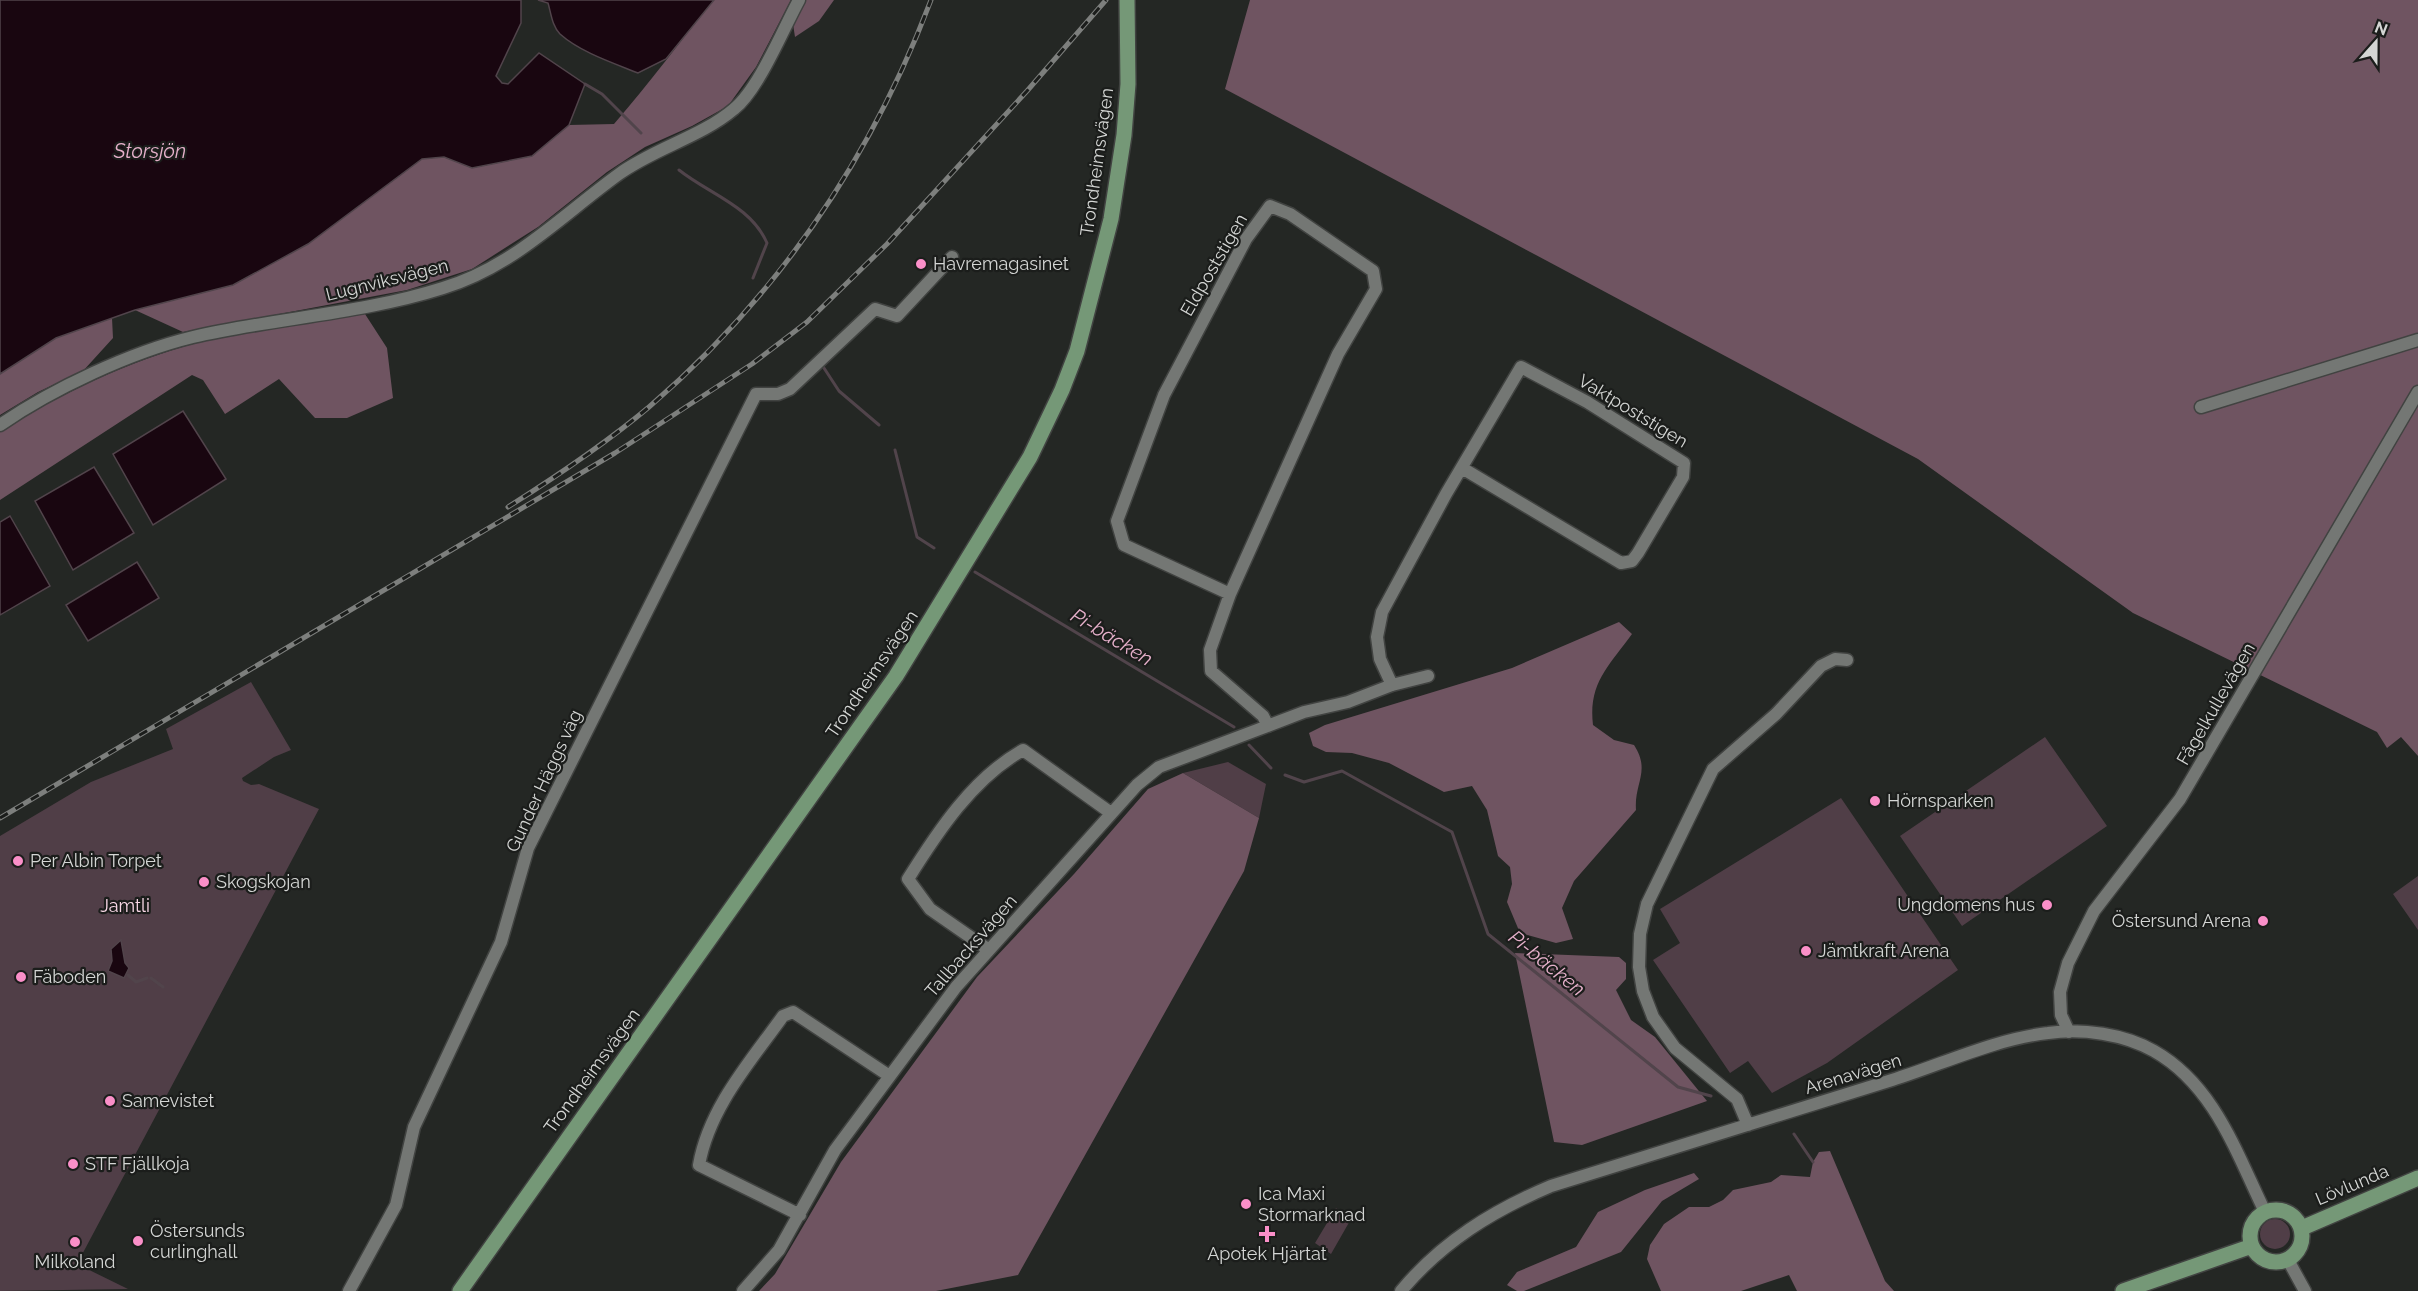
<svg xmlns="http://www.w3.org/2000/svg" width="2418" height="1291" viewBox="0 0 2418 1291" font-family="Raleway,sans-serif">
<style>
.green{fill:#503e47}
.forest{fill:#6f5461}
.water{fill:#190610;stroke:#51444b;stroke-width:1.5}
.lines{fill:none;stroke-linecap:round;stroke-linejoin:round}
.stream{stroke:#51444b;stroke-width:3}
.minor-casing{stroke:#414341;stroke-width:15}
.major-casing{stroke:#414341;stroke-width:18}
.minor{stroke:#747774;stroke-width:12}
.major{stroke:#759877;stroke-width:15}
.rail-casing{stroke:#7d7f7d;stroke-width:5}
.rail{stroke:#1b1d1b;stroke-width:3;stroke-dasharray:9;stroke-linecap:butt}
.poi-dot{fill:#fa8fc8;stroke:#1b1d1b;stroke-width:2}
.labels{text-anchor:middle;stroke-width:4.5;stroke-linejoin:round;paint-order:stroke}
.street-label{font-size:18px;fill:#d4d6d4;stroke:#1b1d1b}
.poi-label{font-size:18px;fill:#d4d6d4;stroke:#1b1d1b;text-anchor:start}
.park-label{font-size:18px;fill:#f9d8e7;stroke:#1b1d1b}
.water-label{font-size:20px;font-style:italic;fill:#e5b0ca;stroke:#1b1d1b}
</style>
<rect width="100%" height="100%" fill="#242724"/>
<path class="green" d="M251,682L291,750L274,757L242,778L243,781L251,785L259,784L319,809L77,1264L128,1289L0,1291V836L91,782L173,749L166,729Z
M2045,737L2107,826L1962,926L1900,836Z
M1228,762L1266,784L1259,818L1183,773Z
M1841,798L1958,970L1827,1063L1772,1093L1748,1061L1730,1073L1653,960L1680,943L1660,909Z
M2418,876V930L2393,894Z
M1336,1208L1351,1219L1331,1254L1315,1243Z
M2260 1234a15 15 0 1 1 30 0a15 15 0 1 1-30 0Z"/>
<path class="forest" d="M714,0H791L756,67L728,106L692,126L645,147L607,172L538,227L472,269L407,290L183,332L135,310L233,285L308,244L422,159L444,157L472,168L532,156L569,125L614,124C649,84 680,41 714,0Z
M805,0H834L819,21L795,37L793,24Z
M1250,0H2418V756L2401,737L2387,748L2377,732L2133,613L1918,459L1225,89Z
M365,314L387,348L393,398L347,418H315L279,379L225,414L203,380L192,375L0,500V430C62,394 127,361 197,343C252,329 309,323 365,314Z
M112,318L113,338L83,371L38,392L0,415V374L56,338Z
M1619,622L1632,634C1609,666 1588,683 1593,725L1614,740L1634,745C1651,771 1634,783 1636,810L1574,881L1562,908L1573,939L1556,943L1520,933L1507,902L1512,884L1510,867L1498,856L1487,810L1472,786L1444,792L1389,763L1352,753L1326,752L1313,746L1309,733L1325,725L1512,668Z
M1183,773L1259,818L1244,871L1018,1275L936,1291H759L775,1274L841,1162L977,977L1074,874L1148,789Z
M1515,953L1619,957L1626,963V979L1616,990L1631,1020L1655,1037L1707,1101L1582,1145L1554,1142Z
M1830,1151L1885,1281L1894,1291H1797L1789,1275L1741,1291H1661L1647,1259L1650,1245L1664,1224L1689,1207H1709L1723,1200L1733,1190L1771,1182L1781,1175L1810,1177L1813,1162L1819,1152Z
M1694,1173L1699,1179L1662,1201L1621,1252L1524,1291H1517L1507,1285L1517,1272L1576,1247L1598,1212L1645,1190Z"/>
<path class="water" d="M0,0H521V23L496,76L502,83L508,84L539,53L585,84L569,125L532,156L472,168L444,157L422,159L308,244L233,285L135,310L56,338L0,374Z
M538,0H714L666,59L638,73C613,63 580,52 560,34C552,26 551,13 548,3Z
M183,411L226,479L153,525L113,454Z
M94,467L134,533L73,570L35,501Z
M10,516L50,586L0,615V522Z
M137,562L159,598L88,641L66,605Z
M121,940L125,963L129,968L124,978L108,971L112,961L111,949Z"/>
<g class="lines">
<path class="stream" d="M585,84L602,94L641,133
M679,170C709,194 751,206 767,243L753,278
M822,365L839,391L879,425
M895,450L917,537L934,548
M975,572L1234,727
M1249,745L1271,768
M1285,775L1304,782L1342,771L1452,832L1488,934L1678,1087L1711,1096
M128,975L136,982L147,978
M151,978L163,987
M1794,1134L1813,1162"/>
<defs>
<path id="minor" d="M2201,407L2418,340
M0,425C52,389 131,352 193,337C275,318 361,314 443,288C513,267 561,216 619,174C655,148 701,137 734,109C759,89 783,29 799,0
M1230,594L1124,545L1117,521L1164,395L1246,239L1270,206L1290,214L1373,271L1376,289L1338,354L1230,594L1210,650L1211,671L1263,716L1268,726
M1392,685L1380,659L1377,637L1382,612L1446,494L1521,367L1587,402L1684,463L1683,477L1638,553L1632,561L1621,563L1462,468
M989,950L930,909L908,879C938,831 973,778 1023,750L1111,813
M2069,1032L2061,1015L2060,992L2068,963L2094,911L2180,799L2418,392
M1748,1125L1737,1099L1675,1048L1653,1017L1643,991L1639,967L1640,934L1647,904L1713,769L1776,714L1821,666L1835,659L1847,660
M800,1215L699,1165C709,1108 750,1062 783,1016L793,1012L888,1075
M2288,1260L2305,1291
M349,1291L396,1205L414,1127L501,942L528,848L756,394H778L790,389L875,309L897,316L952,257
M743,1291L779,1250L835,1150L956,987L1137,785L1159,767L1257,730L1304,712L1348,702L1392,685L1428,676
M1401,1291C1442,1242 1492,1211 1551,1186C1665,1151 1779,1116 1892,1080C1943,1064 1995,1039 2048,1033C2082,1028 2124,1034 2154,1051C2214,1085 2236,1152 2265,1212"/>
<path id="major" d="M2250 1236a26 26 0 1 1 52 0a26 26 0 1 1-52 0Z
M2302,1228L2418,1178
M460,1291L896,676L1030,457L1062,390L1077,351L1111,219L1124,135L1128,84L1127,0
M2123,1291L2252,1246"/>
</defs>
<use href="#minor" class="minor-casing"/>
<use href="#major" class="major-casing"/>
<use href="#minor" class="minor"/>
<use href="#major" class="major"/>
<defs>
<path id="rail" d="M508,507C557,476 605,444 649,407C777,297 871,158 931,0
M0,818L615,453L752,364L807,322L887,244L1027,91L1106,0"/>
</defs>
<use href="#rail" class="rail-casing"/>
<use href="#rail" class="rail"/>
</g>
<g class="poi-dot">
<circle cx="921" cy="264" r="6"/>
<circle cx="1875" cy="801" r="6"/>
<circle cx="18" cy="861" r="6"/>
<circle cx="204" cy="882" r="6"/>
<circle cx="2047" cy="905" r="6"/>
<circle cx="2263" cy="921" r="6"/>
<circle cx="1806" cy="951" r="6"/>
<circle cx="21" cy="977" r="6"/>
<circle cx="110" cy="1101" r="6"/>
<circle cx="73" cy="1164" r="6"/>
<circle cx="1246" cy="1204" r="6"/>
<path d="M1264 1225h6v6h6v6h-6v6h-6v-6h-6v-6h6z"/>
<circle cx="138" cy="1241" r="6"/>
<circle cx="75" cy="1242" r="6"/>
</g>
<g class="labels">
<g class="street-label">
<text transform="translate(1097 162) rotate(-82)" y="6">Trondheimsvägen</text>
<text transform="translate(1214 265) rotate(-60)" y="6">Eldpoststigen</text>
<text transform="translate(387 280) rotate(-14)" y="6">Lugnviksvägen</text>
<text transform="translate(1633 411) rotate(31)" y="6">Vaktpoststigen</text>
<text transform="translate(872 674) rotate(-56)" y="6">Trondheimsvägen</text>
<text transform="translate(2216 704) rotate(-60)" y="6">Fågelkullevägen</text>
<text transform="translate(544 781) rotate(-65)" y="6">Gunder Häggs väg</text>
<text transform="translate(971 946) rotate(-49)" y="6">Tallbacksvägen</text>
<text transform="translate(592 1071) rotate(-54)" y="6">Trondheimsvägen</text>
<text transform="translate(1853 1074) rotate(-17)" y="6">Arenavägen</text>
<text transform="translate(2352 1185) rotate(-23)" y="6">Lövlunda</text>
</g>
<g class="poi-label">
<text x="933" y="270">Havremagasinet</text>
<text x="1887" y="807">Hörnsparken</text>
<text x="30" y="867">Per Albin Torpet</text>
<text x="216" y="888">Skogskojan</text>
<text x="2035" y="911" text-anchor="end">Ungdomens hus</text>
<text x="2251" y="927" text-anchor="end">Östersund Arena</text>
<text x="1818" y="957">Jämtkraft Arena</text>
<text x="33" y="983">Fäboden</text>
<text x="122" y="1107">Samevistet</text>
<text x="85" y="1170">STF Fjällkoja</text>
<text x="1258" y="1200">Ica Maxi<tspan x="1258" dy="21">Stormarknad</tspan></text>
<text x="150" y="1237">Östersunds<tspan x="150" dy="21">curlinghall</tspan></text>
<text x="1267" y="1260" text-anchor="middle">Apotek Hjärtat</text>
<text x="75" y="1268" text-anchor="middle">Milkoland</text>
</g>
<g class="park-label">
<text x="125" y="912">Jamtli</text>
</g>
<g class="water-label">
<text x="150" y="158">Storsjön</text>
<text transform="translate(1112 637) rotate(31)" y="7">Pi-bäcken</text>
<text transform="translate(1547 963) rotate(39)" y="7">Pi-bäcken</text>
</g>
</g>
<g transform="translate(2376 42) rotate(21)" stroke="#1b1d1b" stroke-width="4.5" paint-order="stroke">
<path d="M0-4.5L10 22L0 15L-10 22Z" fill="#d4d6d4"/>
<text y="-9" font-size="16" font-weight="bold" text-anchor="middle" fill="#d4d6d4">N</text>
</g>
</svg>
